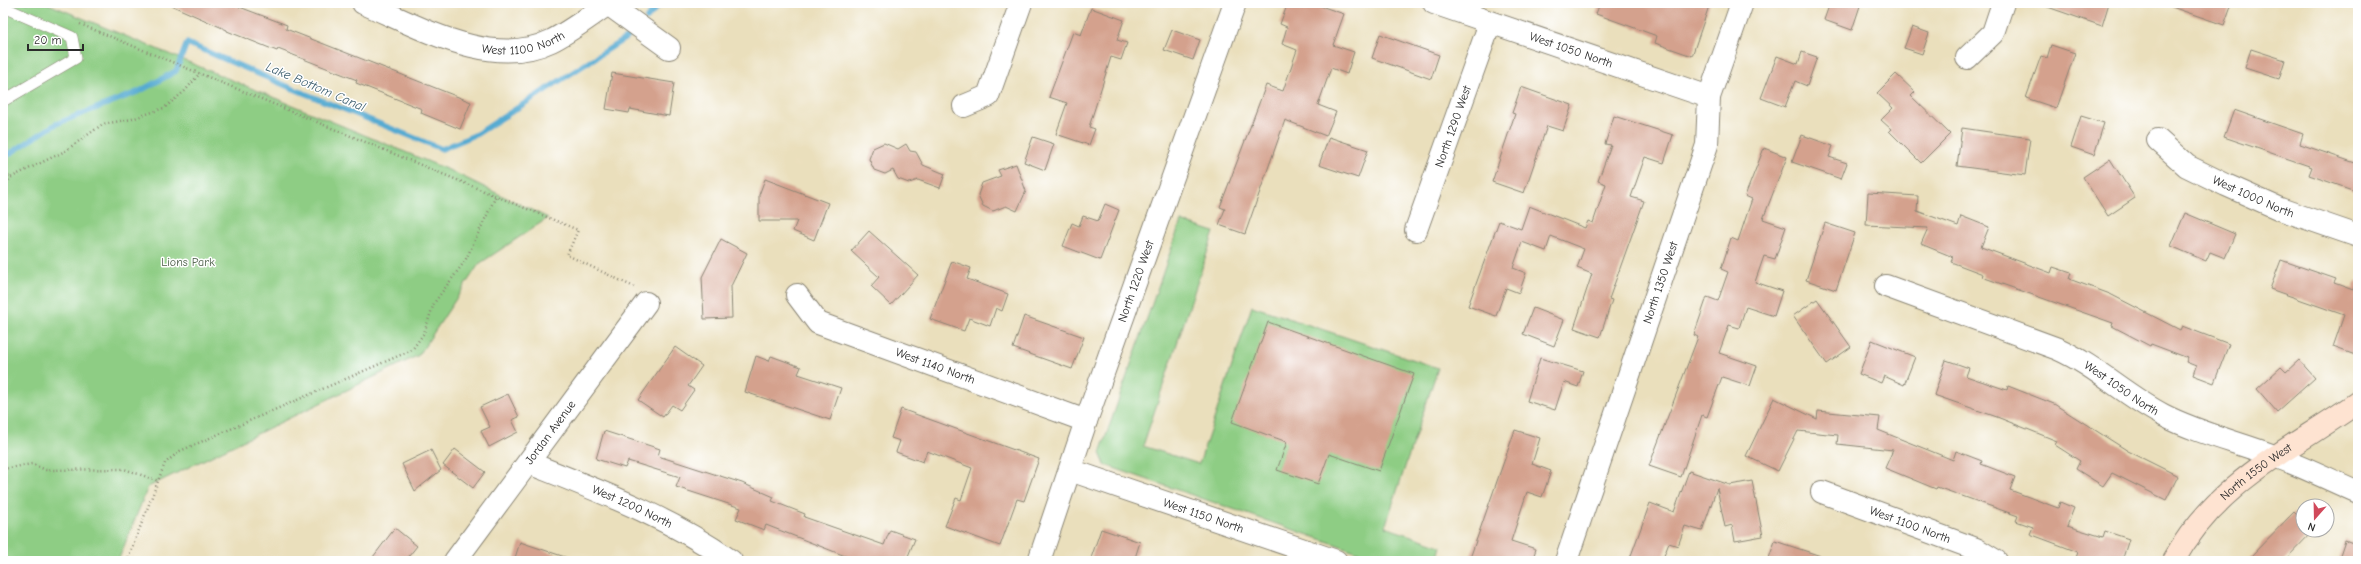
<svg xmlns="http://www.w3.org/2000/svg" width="2361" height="564" viewBox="0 0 2361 564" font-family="'Comic Neue',sans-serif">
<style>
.green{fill:#8ecd84;stroke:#5c7c58}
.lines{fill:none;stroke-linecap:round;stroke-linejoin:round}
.stream{stroke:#56abd2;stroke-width:5.5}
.building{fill:#d4a18d}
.lane-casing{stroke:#8a8574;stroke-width:12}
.street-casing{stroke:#8a8574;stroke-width:24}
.secondary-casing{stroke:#8a8574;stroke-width:24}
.path{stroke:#8a8574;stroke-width:2.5;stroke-dasharray:1 3;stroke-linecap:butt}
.lane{stroke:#fff;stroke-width:11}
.street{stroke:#fff;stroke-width:22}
.secondary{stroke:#fee3d1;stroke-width:22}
.labels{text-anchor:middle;stroke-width:3;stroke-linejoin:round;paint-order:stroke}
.street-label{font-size:12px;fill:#2b2b2b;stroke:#fff}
.park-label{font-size:12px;fill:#495c46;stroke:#fff}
.water-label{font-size:13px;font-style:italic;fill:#3c5e6e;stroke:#fff}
</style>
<rect width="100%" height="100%" fill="#fff"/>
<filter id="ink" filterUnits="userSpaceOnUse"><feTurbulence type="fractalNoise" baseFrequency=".025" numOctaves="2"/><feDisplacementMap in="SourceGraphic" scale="8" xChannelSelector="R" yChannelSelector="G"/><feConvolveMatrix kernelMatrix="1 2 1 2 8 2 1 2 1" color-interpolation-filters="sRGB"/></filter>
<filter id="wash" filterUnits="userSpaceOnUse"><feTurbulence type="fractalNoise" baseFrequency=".012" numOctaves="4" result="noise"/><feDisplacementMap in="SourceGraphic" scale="16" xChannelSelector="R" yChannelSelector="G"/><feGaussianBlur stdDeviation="0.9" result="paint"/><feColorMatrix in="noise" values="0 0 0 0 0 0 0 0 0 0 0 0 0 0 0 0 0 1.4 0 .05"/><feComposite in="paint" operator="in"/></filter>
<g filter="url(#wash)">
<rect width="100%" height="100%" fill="#eadfbc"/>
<path class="green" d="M3,3H46L451,171L548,218L479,264L419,355L148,487L118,561H3Z
M1181,221L1214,232L1143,446L1199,464L1252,306L1438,368L1385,527L1441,546L1437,561H1384L1105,465L1100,453Z"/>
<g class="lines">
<path class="stream" d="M647,18L661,3
M3,158L56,124L140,91L176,71L187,43L289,87L442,149L477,134L629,36"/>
</g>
<g id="blocks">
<path class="building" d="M166,3H229L287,25L286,29L471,102L460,129L421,113L422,109L356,83L357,80L278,49L277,51L227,31V30Z
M1288,3H1312L1344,14L1333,45L1354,52L1347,74L1331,68L1318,105L1336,112L1326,136L1285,120L1245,234L1219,225L1225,209L1220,207L1266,85L1283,91L1297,50L1282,44L1287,27L1280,24Z
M1600,3H1710L1692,56L1655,43L1657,36L1596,14Z
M1830,3H1861L1852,30L1824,20Z
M2042,3H2109L2102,26L2042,5Z
M2166,3H2232L2224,25L2166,5Z
M1091,8L1124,20L1117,40L1127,43L1121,60L1111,57L1089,127L1095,129L1089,145L1056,134L1067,103L1049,97L1073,32L1081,35Z
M1912,27L1929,33L1922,54L1904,48Z
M1172,30L1200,40L1193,60L1164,50Z
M1380,34L1439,55L1431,79L1372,58Z
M2051,45L2075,53L2056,108L2026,98L2041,56L2047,58Z
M2251,49L2285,60L2279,79L2245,68Z
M1802,52L1817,57L1807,86L1795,81L1785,107L1761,98L1777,56L1798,64Z
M612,73L674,83L669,116L630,109L629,113L606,109Z
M1896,74L1915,92L1911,96L1950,134L1921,163L1889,131L1891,129L1881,120L1893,108L1877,93Z
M1521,87L1572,105L1563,131L1547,126L1524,193L1492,182L1515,114L1512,113Z
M2234,110L2303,134L2300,144L2358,164V192L2309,175L2312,167L2224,137Z
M1614,116L1673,135L1664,163L1645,157L1631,197L1644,201L1609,299L1612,300L1600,337L1574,328L1592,274L1577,268L1584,249L1551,236L1546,251L1522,242L1513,268L1526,273L1519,293L1506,288L1496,316L1468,306L1499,221L1521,229L1529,206L1585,228L1588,221L1593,223L1606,184L1598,181L1611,145L1605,144Z
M2081,116L2104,123L2094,155L2071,147Z
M1962,128L2030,138L2025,175L1957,166Z
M1802,135L1833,146L1829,157L1847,163L1841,179L1792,162Z
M1033,137L1054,144L1045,170L1024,162Z
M1329,137L1368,150L1358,178L1319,165Z
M884,143L898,149L906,144L910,151L916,152L923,165L945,174L940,188L918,180L909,183L898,179L893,170L885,174L874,170L869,159L873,148Z
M1764,148L1787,157L1763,219L1786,227L1775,259L1764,256L1755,282L1782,291L1774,316L1746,307L1739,328L1729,325L1719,353L1757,366L1750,386L1722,377L1707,417L1702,415L1681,477L1649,466L1698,337L1694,335L1707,297L1718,301L1728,272L1721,269L1731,238L1738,241L1752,199L1745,196Z
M2110,159L2135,198L2108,216L2083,177Z
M1016,164L1026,191L1017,211L1006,206L993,211L983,206L978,195L982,183L1001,176L998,170Z
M765,179L828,203L814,240L793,231L797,221H759V195Z
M1868,193L1918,196L1917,211L1958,226L1961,216L1989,227L1981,247L2051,273L2053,267L2071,273L2069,279L2110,294L2180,330L2182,326L2229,344L2214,383L2193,375L2196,366L2186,362L2188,358L2151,344L2150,346L2112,326L2113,323L1982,277L1983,274L1951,262L1953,257L1921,244L1928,228L1866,225Z
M1105,204L1119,210L1100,260L1063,246L1072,223L1079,226L1083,216L1098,221Z
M2185,213L2235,234L2225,258L2210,252L2206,261L2171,246Z
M1825,223L1855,233L1836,290L1806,280Z
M869,231L918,275L891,305L871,286L879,277L851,251Z
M721,239L747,253L731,286L732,318L704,319L702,277Z
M2281,260L2336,279L2334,283L2353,290L2356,282H2358V356L2333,347L2344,315L2270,289Z
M952,261L971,268L967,279L1008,294L1002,311L996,308L990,326L969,318L964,331L930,319Z
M1817,299L1851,347L1827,364L1793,316Z
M1533,308L1564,320L1554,346L1523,334Z
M1024,316L1084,337L1072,369L1013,348Z
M1268,322L1414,374L1379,471L1329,454L1318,484L1277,470L1287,442L1232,422Z
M1872,340L1915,357L1904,385L1884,376L1881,383L1859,374Z
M675,347L702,366L688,386L694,390L680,410L672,405L663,417L638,400Z
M756,356L769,361L771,356L801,367L798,374L841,388L830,420L745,392Z
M1540,358L1583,371L1578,387L1564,382L1555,410L1527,401Z
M1946,360L1969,368L1966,376L2007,390L2008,386L2054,404L2128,451L2178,476L2166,500L2112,473L2103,486L2076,469L2080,461L2055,445L2057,441L1997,417L1934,395Z
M2299,360L2315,378L2277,412L2257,389L2281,367L2286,372Z
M508,394L519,417L512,420L518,432L489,447L481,431L490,427L480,407Z
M1774,398L1817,419L1818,411L1880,417L1878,430L1953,460L1956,451L1982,461L1981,464L2015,477L2010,490L2058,508L2060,502L2074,508L2067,526L2103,537L2105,531L2129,539L2122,561H2075L2078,552L2030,534L2033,527L2016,521L2018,516L1937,487L1936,489L1885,468L1893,450L1837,444L1838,435L1798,431L1778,471L1746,456Z
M901,409L1039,459L1024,501L1017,499L1000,546L945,526L956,498L961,500L972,468L927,451L923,462L896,452L900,441L891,438Z
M1515,430L1540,438L1532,464L1551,471L1542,497L1527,492L1511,541L1536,549L1532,561H1469Z
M604,431L660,449L658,456L742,483L774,497L772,501L805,514L804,517L884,545L890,530L915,539L906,561H858L766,525L764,530L736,519L741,508L676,487L680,477L628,461L625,468L596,459Z
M455,449L485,472L473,488L443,465Z
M431,450L441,470L415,491L402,464Z
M1689,471L1730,485L1752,481L1763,536L1735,541L1732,525L1725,527L1717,488L1702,531L1685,526L1678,546L1669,543L1662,561H1629L1650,503L1674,512Z
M2294,512L2303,521V530H2314L2284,561H2246Z
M395,528L417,546L405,561H370Z
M1101,529L1140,542L1134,561H1090Z
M2345,540L2358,545V561H2338Z
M1775,541L1827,558L1826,561H1768Z
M520,542L568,558V561H514Z"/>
</g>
</g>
<g filter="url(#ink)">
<use href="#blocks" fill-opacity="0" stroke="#8a8574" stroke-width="1"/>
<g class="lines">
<defs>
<path id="lane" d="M3,7L72,37L76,58L3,101"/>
<g id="street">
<path id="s1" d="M363,3C418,26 491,70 551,41C571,31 590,16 608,4L669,48"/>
<path id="s2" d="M1434,3L1709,97"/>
<path d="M1967,58L1993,33L2003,3"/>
<path d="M964,106L988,96L1021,3"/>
<path id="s3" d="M2158,140L2187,166L2226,185L2280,209L2358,236"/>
<path id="s4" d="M1416,230L1490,23"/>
<path id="s5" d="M1886,286L2058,349C2096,366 2126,396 2163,415C2198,433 2237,442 2274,456C2303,466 2330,480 2358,492"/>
<path id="s6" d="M797,295L818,323L1086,421"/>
<path id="s7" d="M529,463C599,491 669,517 731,561"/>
<path id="s8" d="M1070,470L1336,561"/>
<path id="s9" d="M1822,492L1976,549L1996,561"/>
<path id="s10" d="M455,561L646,303"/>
<path id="s11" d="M1039,561L1086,421L1235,3"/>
<path id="s12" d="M1566,561L1707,145L1709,97L1742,3"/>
</g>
<g id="secondary">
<path id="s13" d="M2173,561C2218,481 2287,452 2358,402"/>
</g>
</defs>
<use href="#lane" class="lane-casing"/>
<use href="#street" class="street-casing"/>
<use href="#secondary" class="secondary-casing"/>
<path class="path" d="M80,24L578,230L567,255L634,287
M3,170L10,178
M3,191L10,178L65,151L103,124L132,119L164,108L185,91L200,73
M3,469L32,464L46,470L124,469L159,481
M127,561L165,463L180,451L412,350L424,333L434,303L465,261L496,196"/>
<use href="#lane" class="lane"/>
<use href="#street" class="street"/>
<use href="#secondary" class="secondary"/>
</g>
</g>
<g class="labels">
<g class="street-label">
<text dy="4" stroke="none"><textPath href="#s1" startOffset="170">West 1100 North</textPath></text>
<text dy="4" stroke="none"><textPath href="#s2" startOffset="145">West 1050 North</textPath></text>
<text dy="4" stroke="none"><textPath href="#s4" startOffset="110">North 1290 West</textPath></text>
<text dy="4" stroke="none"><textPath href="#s3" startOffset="112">West 1000 North</textPath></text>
<text dy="4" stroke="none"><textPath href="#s11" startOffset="296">North 1220 West</textPath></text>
<text dy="4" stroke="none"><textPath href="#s12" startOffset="294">North 1350 West</textPath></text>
<text dy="4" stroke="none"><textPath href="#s6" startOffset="160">West 1140 North</textPath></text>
<text dy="4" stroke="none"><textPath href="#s5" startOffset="258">West 1050 North</textPath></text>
<text dy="4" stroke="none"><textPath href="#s10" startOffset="160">Jordan Avenue</textPath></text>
<text dy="4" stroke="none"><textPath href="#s13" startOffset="123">North 1550 West</textPath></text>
<text dy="4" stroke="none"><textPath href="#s7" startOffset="112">West 1200 North</textPath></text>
<text dy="4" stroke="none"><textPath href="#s8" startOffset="141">West 1150 North</textPath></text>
<text dy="4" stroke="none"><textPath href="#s9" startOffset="94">West 1100 North</textPath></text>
</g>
<g class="park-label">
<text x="188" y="266">Lions Park</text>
</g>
<g class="water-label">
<text transform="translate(316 86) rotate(23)" y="5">Lake Bottom Canal</text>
</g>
</g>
<rect width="2361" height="564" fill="none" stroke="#fff" stroke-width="16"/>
<g transform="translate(2315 518) rotate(200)"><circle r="19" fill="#ffffff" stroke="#aaaaaa"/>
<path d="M0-3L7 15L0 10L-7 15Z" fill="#d1495b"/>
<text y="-6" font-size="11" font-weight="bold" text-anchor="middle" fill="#2b2b2b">N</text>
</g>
<path d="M28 44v6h55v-6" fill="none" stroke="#2b2b2b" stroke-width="2"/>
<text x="34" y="44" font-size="12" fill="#2b2b2b" stroke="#ffffff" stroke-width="3" paint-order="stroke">20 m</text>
</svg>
